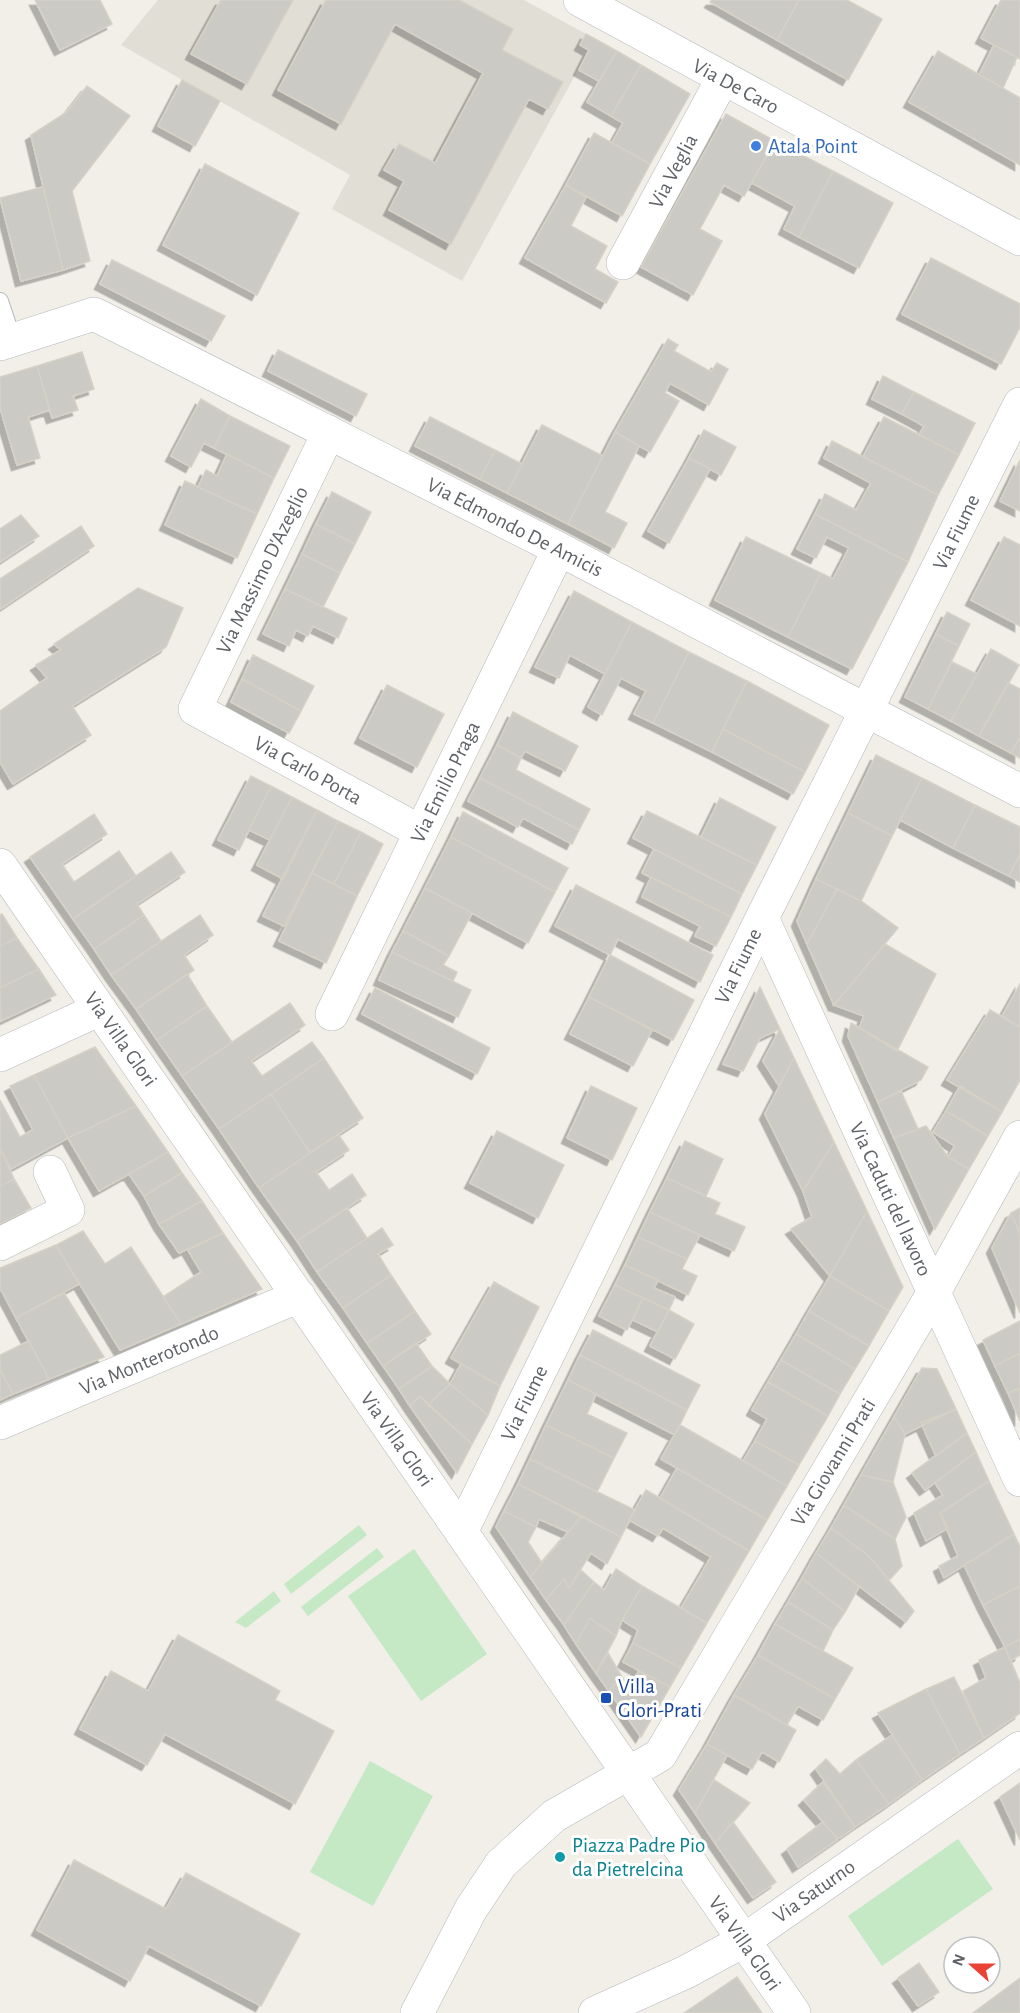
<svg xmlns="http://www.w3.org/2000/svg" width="1020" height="2013" viewBox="0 0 1020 2013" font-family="'Alegreya Sans',sans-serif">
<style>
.education{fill:#e1ded6}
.green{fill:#c5e8c5}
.building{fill:#cccac5;stroke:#d6d1c6;stroke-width:1.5;filter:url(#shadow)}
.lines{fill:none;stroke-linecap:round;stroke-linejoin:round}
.lane-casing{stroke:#b5b8bc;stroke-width:18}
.street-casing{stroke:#b5b8bc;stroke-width:34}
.secondary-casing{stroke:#b6babf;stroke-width:34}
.lane{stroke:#fff;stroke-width:16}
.street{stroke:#fff;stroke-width:33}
.secondary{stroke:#fff;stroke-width:33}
.shop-dot{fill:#3f7fe0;stroke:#fff;stroke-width:2}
.transit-dot{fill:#1a4fb4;stroke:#fff;stroke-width:2}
.culture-dot{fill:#0f9aa8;stroke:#fff;stroke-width:2}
.labels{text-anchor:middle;stroke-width:6;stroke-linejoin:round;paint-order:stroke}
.street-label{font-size:21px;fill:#5f6368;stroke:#fff}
.shop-label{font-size:21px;fill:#366cbe;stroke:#fff;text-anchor:start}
.transit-label{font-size:21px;fill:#164399;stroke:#fff;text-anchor:start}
.culture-label{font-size:21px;fill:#0d838f;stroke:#fff;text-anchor:start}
</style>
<defs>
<filter id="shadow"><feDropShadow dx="-5.5" dy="5.5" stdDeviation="0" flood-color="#0004"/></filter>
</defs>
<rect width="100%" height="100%" fill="#f1efe8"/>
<path class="education" d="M158,0H524L586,34L580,45L589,50L462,281L332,209L350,175L121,45Z"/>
<path class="green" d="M359,1525L367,1535L291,1594L284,1584Z
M377,1548L384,1557L308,1616L301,1607Z
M414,1549L487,1654L421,1701L348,1596Z
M274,1591L281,1601L246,1628L235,1622Z
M370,1761L433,1796L373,1906L310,1872Z
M958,1839L993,1889L882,1966L848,1916Z"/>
<path class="building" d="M35,0H100L112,24L60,50Z
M221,0H293L247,84L191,54Z
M326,0H459L513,29L502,50L563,82L548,109L529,99L451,244L389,210L404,181L384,170L399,144L435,163L483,73L395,24L341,124L278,90Z
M712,0H799L777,40L710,2Z
M799,0H847L882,19L848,80L777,40Z
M1001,0H1020V59L981,38Z
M586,34L617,51L599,81L579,70L589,50L580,45Z
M994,45L1017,57L1003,88L979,75Z
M617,51L641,65L611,116L587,102Z
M938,51L1020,98V165L909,102Z
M641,65L690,94L650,164L612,143L623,123L611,116Z
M182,80L220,101L195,146L158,126Z
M87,86L130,116L72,191L90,261L63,270L31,135L67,112Z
M726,114L775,141L744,196L724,185L700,229L722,241L693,295L641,267Z
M594,133L650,164L622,216L566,185Z
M775,141L833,171L799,237L784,229L795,206L752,183Z
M205,164L299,213L257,295L163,245Z
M833,171L893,203L859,268L799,237Z
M566,185L586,197L571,226L607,246L595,269L618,282L606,303L525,258Z
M43,187L63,270L21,281L0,198Z
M931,258L1020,304V327L1001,364L902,314Z
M112,260L225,316L211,341L100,284Z
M668,339L678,345L674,351L711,372L717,363L728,369L709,405L670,383L665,393L679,401L650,452L615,432Z
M278,350L367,394L356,416L268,371Z
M82,352L94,389L73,396L78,410L52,418L37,366Z
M37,366L50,410L28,417L40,458L17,465L0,408V377Z
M883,376L914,392L902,414L872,399Z
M914,392L975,423L959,455L919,435L924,426L902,414Z
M201,399L230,416L214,448L204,443L191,467L171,456Z
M230,416L290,446L274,478L214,448Z
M430,417L495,450L480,479L415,446Z
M884,417L959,455L938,495L863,457Z
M542,425L603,456L568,524L507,493Z
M704,430L736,447L721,475L689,458Z
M615,432L639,446L605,512L627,523L614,548L568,524Z
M832,441L938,495L908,562L815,514L825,494L856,510L871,483L824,458Z
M495,450L522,464L507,493L480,479Z
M227,454L274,478L257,514L198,487L206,470L217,476Z
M689,458L710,469L669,543L648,531Z
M1020,460V511L1000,501Z
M185,481L257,514L237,558L165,525Z
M332,492L371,512L355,544L316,524Z
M815,514L908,562L852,669L788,637L821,573L833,579L849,548L827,537L816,558L797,549Z
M21,515L39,536L0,562V529Z
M316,524L355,544L340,573L302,554Z
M81,526L94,546L0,609V579Z
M746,537L821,573L788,637L715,600Z
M1004,537L1020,545V626L971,600Z
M302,554L340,573L323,607L285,589Z
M138,588L183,608L166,647L72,706L91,735L13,784L0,762V711L47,678L36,665L61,650L54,644Z
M285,589L347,618L338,638L313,626L308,636L296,630L289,646L263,634Z
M574,591L632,622L605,674L570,655L559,678L535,667Z
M947,612L970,624L959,646L936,634Z
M632,622L689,652L653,723L634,714L646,691L621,678L602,715L588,707Z
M936,634L959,646L928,709L905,697Z
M991,649L1019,665L979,736L951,721Z
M689,652L747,681L712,752L653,723Z
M253,655L314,686L301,711L242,679Z
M952,662L977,674L951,721L928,709Z
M242,679L301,711L289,733L231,702Z
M747,681L829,725L805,772L723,729Z
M1008,683L1020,689V737L1011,753L979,736Z
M387,685L444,714L417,767L360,738Z
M513,712L578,746L565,771L525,751L521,758L497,745Z
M723,729L805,772L793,794L712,752Z
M1020,737V758L1011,753Z
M497,745L521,758L516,770L590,809L579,830L480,778Z
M876,755L922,778L892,836L848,813Z
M251,776L271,786L239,850L218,840Z
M480,778L579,830L572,844L523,818L518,827L468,801Z
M922,778L975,805L953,848L900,820Z
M271,786L292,797L270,840L249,830Z
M292,797L317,810L283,879L257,865Z
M720,798L776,827L757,865L701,837Z
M975,805L1020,827V854L1009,876L953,848Z
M317,810L338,821L284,926L263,916Z
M647,811L757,865L742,894L633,838Z
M463,812L568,868L555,892L451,837Z
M848,813L892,836L861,901L816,879Z
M94,814L107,834L62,864L74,882L119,851L136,876L73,919L30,857Z
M338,821L361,832L334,884L312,873Z
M361,832L383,844L357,896L334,884Z
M451,837L555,892L528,943L425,888Z
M654,849L742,894L731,917L642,873Z
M171,852L185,872L137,904L144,915L94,949L73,919Z
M1020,854V882L1009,876Z
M312,873L357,896L326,963L279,941Z
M651,877L731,917L716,946L695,936L700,926L642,897Z
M816,879L837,889L807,944L797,921Z
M576,885L713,955L700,982L618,939L610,955L555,926Z
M425,888L472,913L449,956L403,931Z
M837,889L861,901L898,928L834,1005L807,944Z
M2,914L17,938L0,946V915Z
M144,915L161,941L111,975L94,949Z
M200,915L213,935L184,955L194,970L136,1009L111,975Z
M403,931L449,956L443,965L457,972L453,981L392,952Z
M17,938L39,969L0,988V946Z
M885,944L936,974L897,1051L859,1028L864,1016L834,1005Z
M392,952L471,990L458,1017L379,980Z
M610,955L694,1000L673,1040L589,997Z
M39,969L56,995L1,1021L0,988Z
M187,974L207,1006L157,1040L136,1009Z
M1020,984V1027L1002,1016Z
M760,987L780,1029L760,1038L743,1071L723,1064Z
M375,988L490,1048L477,1074L362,1014Z
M589,997L652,1030L633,1066L570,1034Z
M290,1003L305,1025L251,1061L262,1076L312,1042L324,1058L219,1129L182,1076Z
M207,1006L232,1042L182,1076L157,1040Z
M990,1010L1020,1027V1080L1002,1112L947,1080Z
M851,1023L928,1067L921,1080L878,1102L848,1036Z
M780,1029L794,1058L779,1086L763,1061Z
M95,1047L136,1106L68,1138L34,1075Z
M324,1058L363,1118L310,1153L271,1094Z
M794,1058L834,1142L803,1191L765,1114Z
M34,1075L68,1138L11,1169L0,1148V1100L20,1137L33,1130L10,1086Z
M591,1086L637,1108L612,1160L567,1138Z
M960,1086L1002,1112L988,1136L946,1111Z
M901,1091L918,1129L894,1138L878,1102Z
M271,1094L310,1153L259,1188L219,1129Z
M136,1106L168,1152L99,1191L68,1138Z
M946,1111L988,1136L969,1169L948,1157L955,1146L933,1132Z
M926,1126L948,1157L969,1169L935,1229L894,1138Z
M497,1131L564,1165L538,1218L470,1183Z
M338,1134L349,1150L316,1172L329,1190L352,1174L366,1195L297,1241L259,1188Z
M685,1141L723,1159L706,1196L667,1178Z
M834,1142L867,1211L830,1276L791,1229L812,1217L803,1191Z
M0,1148L14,1179L0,1186Z
M168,1152L182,1173L144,1196L129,1174Z
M182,1173L202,1201L159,1224L144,1196Z
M667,1178L720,1203L715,1214L745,1227L734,1251L650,1212Z
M14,1179L31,1208L0,1224V1186Z
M202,1201L223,1233L179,1253L159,1224Z
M347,1208L367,1238L317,1272L297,1241Z
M1020,1208V1234L1011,1213Z
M867,1211L903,1287L889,1311L830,1276Z
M650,1212L700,1235L687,1259L638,1237Z
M1011,1213L1020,1234V1313L992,1248Z
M382,1228L393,1245L378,1254L391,1275L343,1308L317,1272Z
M83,1231L105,1264L131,1247L181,1324L120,1350L56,1245Z
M223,1233L262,1289L181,1324L163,1297L201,1272L188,1250Z
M638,1237L687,1259L682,1269L697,1276L688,1295L625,1265Z
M56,1245L79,1284L16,1318L0,1288V1268Z
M625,1265L658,1280L654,1288L675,1297L669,1310L615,1285Z
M391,1275L415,1311L367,1343L343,1308Z
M830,1276L889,1311L869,1346L809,1311Z
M494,1282L539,1307L500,1386L451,1358Z
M615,1285L643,1298L627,1330L599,1316Z
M64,1293L104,1357L49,1379L16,1318Z
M643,1298L669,1310L658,1332L633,1320Z
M669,1310L694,1324L675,1359L650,1346Z
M415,1311L431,1334L383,1366L367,1343Z
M809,1311L869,1346L855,1369L796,1334Z
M1020,1321V1353L995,1366L983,1340Z
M593,1330L700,1385L687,1410L580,1355Z
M796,1334L855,1369L840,1394L781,1360Z
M29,1341L49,1379L13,1394L0,1369V1355Z
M416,1343L432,1366L399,1389L383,1366Z
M1020,1353V1388L1008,1393L995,1366Z
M580,1355L687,1410L675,1435L568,1380Z
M781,1360L840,1394L828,1416L768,1382Z
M461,1364L500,1386L488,1415L450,1384Z
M432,1366L450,1384L428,1405L420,1396L410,1406L399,1389Z
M922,1368L937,1369L956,1409L905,1434L894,1417Z
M0,1369L13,1394L0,1400Z
M568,1380L596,1394L587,1414L627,1433L614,1458L546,1425Z
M768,1382L828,1416L799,1465L755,1441L767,1419L752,1410Z
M450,1384L488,1415L472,1444L428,1405Z
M1020,1388V1421L1008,1393Z
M420,1396L472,1444L457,1473L410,1406Z
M956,1409L967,1433L936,1456L921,1423Z
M894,1417L905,1434L893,1482L861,1475Z
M546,1425L614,1458L597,1492L530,1459Z
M680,1425L787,1486L767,1520L661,1459Z
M967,1433L976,1452L925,1490L912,1473Z
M755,1441L799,1465L787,1486L743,1461Z
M976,1452L989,1481L940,1513L948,1528L926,1541L914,1513L943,1495L935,1483Z
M530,1459L635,1510L621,1537L518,1484Z
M677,1468L767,1520L749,1551L660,1498Z
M861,1475L893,1482L906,1517L895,1539L844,1505Z
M989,1481L1014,1534L944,1578L939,1566L958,1556L940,1513Z
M518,1484L582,1516L568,1532L539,1519L536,1527L504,1511Z
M646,1490L749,1551L707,1623L681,1608L711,1557L663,1528L658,1536L629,1520Z
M844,1505L895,1539L902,1566L889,1580L869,1556L831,1528Z
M504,1511L536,1527L528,1542L542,1563L530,1577L496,1527Z
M582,1516L621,1537L607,1564L591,1553L569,1588L564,1579L546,1600L530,1577Z
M831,1528L869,1556L914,1611L906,1622L816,1553Z
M1014,1534L1020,1547V1586L983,1605L964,1565Z
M816,1553L859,1587L845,1612L802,1578Z
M616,1569L642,1586L622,1620L616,1636L590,1618L576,1644L564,1625L594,1582L604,1590Z
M581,1570L594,1582L564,1625L546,1600L564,1579L569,1588Z
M802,1578L845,1612L833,1630L788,1602Z
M642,1586L707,1623L681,1668L633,1643L638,1630L622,1620Z
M1020,1586V1639L1005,1647L983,1605Z
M788,1602L833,1630L823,1651L775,1624Z
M590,1618L616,1636L596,1673L576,1644Z
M775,1624L853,1668L835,1699L758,1655Z
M178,1635L280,1691L275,1700L334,1731L295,1804L165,1734L147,1765L80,1729L111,1671L148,1691Z
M1020,1639V1655L1010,1661L1005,1647Z
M633,1643L681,1668L670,1687L623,1662Z
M1005,1647L1020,1683V1713L984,1738L963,1691L986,1678L979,1660Z
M608,1653L622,1677L609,1691L596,1673Z
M758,1655L835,1699L823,1720L798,1706L787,1725L734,1695Z
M639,1671L670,1687L641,1737L609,1691L622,1677L629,1688Z
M954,1677L984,1738L960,1754L926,1689Z
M926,1689L960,1754L922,1780L878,1713Z
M734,1695L796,1730L779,1762L762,1752L752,1769L707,1744Z
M892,1735L922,1780L889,1804L856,1760Z
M707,1744L727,1755L695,1813L679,1790Z
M826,1759L840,1774L856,1760L889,1804L855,1827L816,1769Z
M714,1780L750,1803L715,1843L695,1813Z
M823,1782L855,1827L838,1839L804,1800Z
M1020,1783V1840L1000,1797Z
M733,1822L776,1882L753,1898L715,1843Z
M823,1822L838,1839L798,1867L787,1849Z
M74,1860L166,1909L186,1873L300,1934L261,2006L149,1946L130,1981L37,1930Z
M919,1963L939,1992L918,2006L898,1978Z
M737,1977L762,2013H684Z
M1020,1978V2013H973Z"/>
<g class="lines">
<defs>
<path id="lane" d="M0,301L13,340"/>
<path id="street" d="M623,263L723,78
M0,344L94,314L559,549L1020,791
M329,432L195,709L421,832
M0,865L794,2013
M762,918L1020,1480
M332,1014L559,549
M0,1055L100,1009
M0,1244L68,1210L50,1172
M0,1423L299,1296
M461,1532L762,918L1020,404
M417,2013L471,1909L501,1864L554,1816L660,1755L934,1292L1020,1137
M595,2013L686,1972L743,1941L1020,1748"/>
<path id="secondary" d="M580,0L1020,239"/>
</defs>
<use href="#lane" class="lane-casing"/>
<use href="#street" class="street-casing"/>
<use href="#secondary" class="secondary-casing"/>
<use href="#lane" class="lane"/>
<use href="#street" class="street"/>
<use href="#secondary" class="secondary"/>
</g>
<circle class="shop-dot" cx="756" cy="146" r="6"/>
<rect class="transit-dot" x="600" y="1692" width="12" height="12" rx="3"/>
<circle class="culture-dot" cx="560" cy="1857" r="6"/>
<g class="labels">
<g class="street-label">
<text transform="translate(736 86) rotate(28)" y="7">Via De Caro</text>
<text transform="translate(673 171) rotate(-62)" y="7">Via Veglia</text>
<text transform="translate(515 527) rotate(27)" y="7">Via Edmondo De Amicis</text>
<text transform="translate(956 532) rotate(-64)" y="7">Via Fiume</text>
<text transform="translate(262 570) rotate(-64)" y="7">Via Massimo D'Azeglio</text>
<text transform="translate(308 770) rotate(29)" y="7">Via Carlo Porta</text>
<text transform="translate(445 782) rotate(-64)" y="7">Via Emilio Praga</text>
<text transform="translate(738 966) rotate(-64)" y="7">Via Fiume</text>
<text transform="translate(121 1039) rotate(55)" y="7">Via Villa Glori</text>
<text transform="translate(891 1199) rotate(65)" y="7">Via Caduti del lavoro</text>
<text transform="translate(149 1360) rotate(-23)" y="7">Via Monterotondo</text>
<text transform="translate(524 1403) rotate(-64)" y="7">Via Fiume</text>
<text transform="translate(397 1439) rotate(55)" y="7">Via Villa Glori</text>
<text transform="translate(833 1462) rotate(-59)" y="7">Via Giovanni Prati</text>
<text transform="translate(814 1891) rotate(-35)" y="7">Via Saturno</text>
<text transform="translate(745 1943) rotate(55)" y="7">Via Villa Glori</text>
</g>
<g class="shop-label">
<text x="768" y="153">Atala Point</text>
</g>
<g class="transit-label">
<text x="618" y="1693">Villa<tspan x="618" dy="24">Glori-Prati</tspan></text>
</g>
<g class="culture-label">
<text x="572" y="1852">Piazza Padre Pio<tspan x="572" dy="24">da Pietrelcina</tspan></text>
</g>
</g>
<g transform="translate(972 1965) rotate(291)"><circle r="28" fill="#ffffff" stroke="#bfc1c3" stroke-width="1.5"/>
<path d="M0-4.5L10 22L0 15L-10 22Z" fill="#ea4335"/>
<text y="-9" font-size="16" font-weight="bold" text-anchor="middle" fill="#5f6368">N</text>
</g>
</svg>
